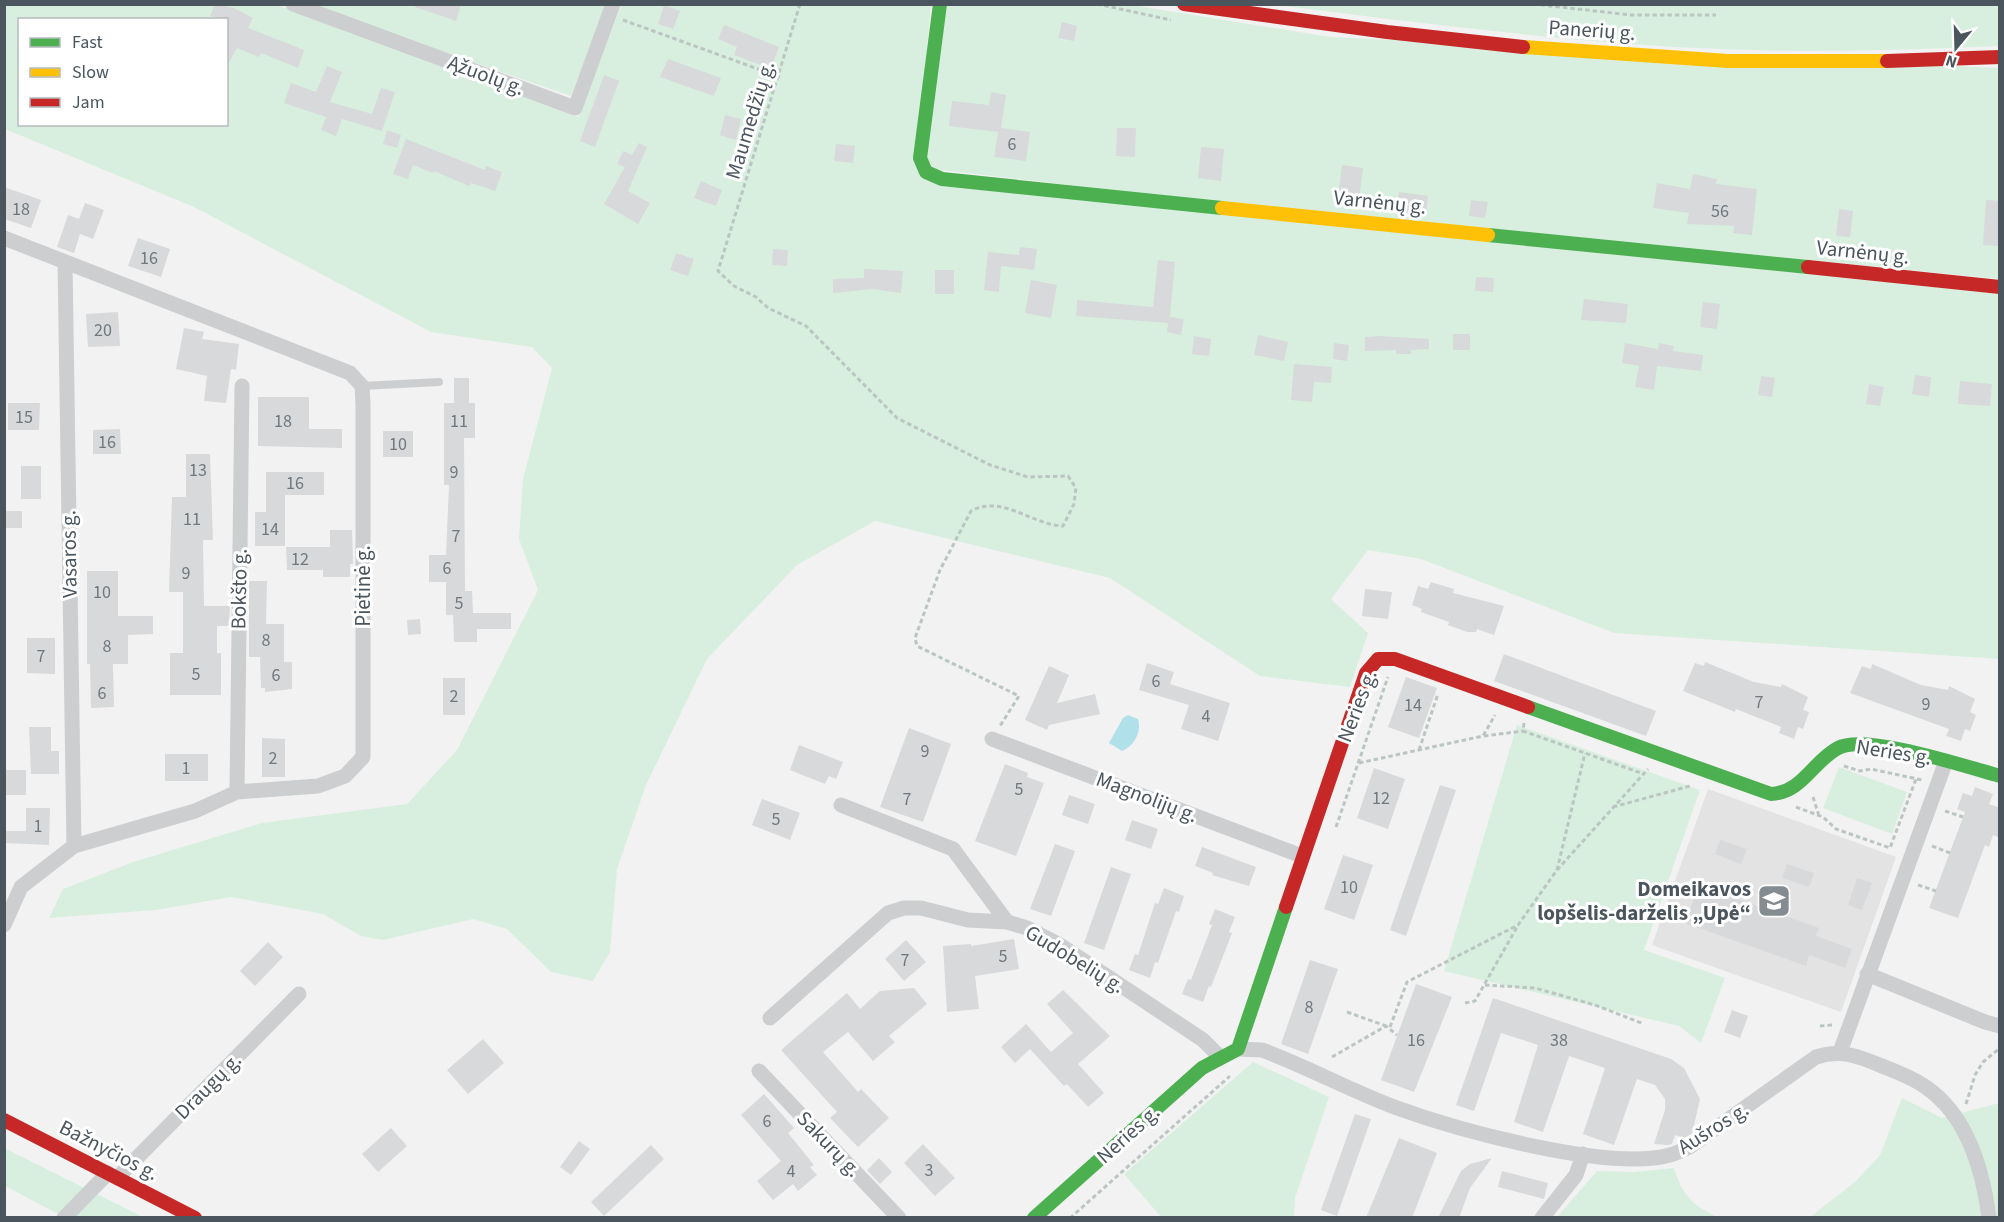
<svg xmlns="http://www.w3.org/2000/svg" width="2004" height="1222" viewBox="0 0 2004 1222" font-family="'Source Sans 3',sans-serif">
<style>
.education{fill:#e4e3e4}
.green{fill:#d8efe0;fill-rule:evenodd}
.water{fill:#b0e1ea}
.building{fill:#d8d9da}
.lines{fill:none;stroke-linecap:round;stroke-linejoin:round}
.path{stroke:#bbc5c2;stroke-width:3;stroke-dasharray:4.5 3;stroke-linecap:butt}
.lane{stroke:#ccced0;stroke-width:8}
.street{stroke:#ccced0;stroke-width:15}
.fast{stroke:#4caf50;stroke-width:14}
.slow{stroke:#ffc107;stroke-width:14}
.jam{stroke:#c62828;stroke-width:14}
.labels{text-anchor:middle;stroke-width:6;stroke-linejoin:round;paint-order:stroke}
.number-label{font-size:18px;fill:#6f787e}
.street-label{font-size:21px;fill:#4a555d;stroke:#fff}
.poi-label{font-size:21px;font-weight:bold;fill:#4a555d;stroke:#fff;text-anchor:end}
</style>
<rect width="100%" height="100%" fill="#f2f2f2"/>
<path class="education" d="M1708,789L1896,857L1841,1012L1652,945Z"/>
<path class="green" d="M4,5H278L578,117L621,5H931L916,167L1999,294V659L1614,633L1421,559L1368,550L1331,599L1368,633L1350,687L1260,676L1110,578L875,521L797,565L707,659L646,785L617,869L610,952L593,981L551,972L507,929L473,919L383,940L361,936L323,914L231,897L156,910L49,918L63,889L133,862L262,823L407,804L457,750L538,590L519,539L523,479L552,368L532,347L431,332L194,207L5,129ZM20,20H226V124H20Z
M308,5H606L571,96Z
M946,5H1132L1330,37L1999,68V279L945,174L933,167L926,156Z
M1276,5H1999V46C1906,50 1812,53 1718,49C1570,43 1423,23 1276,5Z
M1517,725L1700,790L1644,950L1725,978L1701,1043L1679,1026L1444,971Z
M1839,767L1907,792L1892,834L1823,808Z
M1253,1062L1329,1097L1295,1198L1294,1217H1161L1124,1174Z
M1902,1098L1942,1118L1999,1103V1217L1809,1218L1856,1181L1880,1155Z
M4,1148L143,1217H64L5,1186Z
M1674,1168C1683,1196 1691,1204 1717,1217H1557L1597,1171L1634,1172Z"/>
<path class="water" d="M1128,715L1138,719C1142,732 1134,746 1122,751L1109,743L1123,718Z"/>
<path class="building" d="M215,4L234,8L253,18L248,28L304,50L298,68L261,53L259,57L237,48L226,68V20L210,16Z
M416,4H461L456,21L415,7Z
M664,5L680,11L673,29L658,24Z
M1062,22L1077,26L1074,41L1058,38Z
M724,25L779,47L771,69L734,55L737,47L718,39Z
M668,59L721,78L714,96L660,77Z
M327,66L342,72L330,102L372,114L381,88L395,92L382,131L342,119L336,136L321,130L326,117L284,103L291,83L316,92Z
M604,75L619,81L595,147L580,141Z
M991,92L1006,95L1001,128L1030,132L1026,161L994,157L998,132L949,126L952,101L989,105Z
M725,115L741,119L736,140L720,135Z
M1117,128H1136L1135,157L1116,156Z
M387,130L401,135L397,148L383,144Z
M406,139L485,170L486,166L502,172L495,191L471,183L469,186L434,171L433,173L413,165L408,179L393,174Z
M639,143L647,147L628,191L650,203L638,224L604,204L625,167L617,164L623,151L632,155Z
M836,144L855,146L853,163L834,161Z
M1201,147L1224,149L1221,181L1198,178Z
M1342,165L1363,168L1359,200L1338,197Z
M1693,174L1717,179L1716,184L1757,189L1752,235L1733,233L1734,226L1687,224L1689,213L1653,208L1657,183L1690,189Z
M701,181L722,190L716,206L694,198Z
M4,187L41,200L31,228L4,219Z
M1399,192L1428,196L1426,215L1396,211Z
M1471,200L1488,202L1485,218L1469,216Z
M1986,200L2000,201V246L1983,245Z
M85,203L104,210L93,239L80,234L74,253L57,247L68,215L79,219Z
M1839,209L1853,211L1850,237L1836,236Z
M138,238L170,249L161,277L128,266Z
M1020,247L1037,249L1034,270L1001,266L999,292L984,290L988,252L1019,255Z
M773,249L788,250L787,266L772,265Z
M676,253L694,259L688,276L670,270Z
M1158,260L1175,262L1170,317L1184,319L1181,335L1167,332L1168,323L1076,316L1077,300L1153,307Z
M864,269L903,271L901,293L872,289L833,293V279L864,278Z
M935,270H954V294H935Z
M1476,277L1494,278L1493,292L1475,291Z
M1031,280L1057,285L1051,318L1025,313Z
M1584,299L1628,304L1626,323L1581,320Z
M1703,302L1720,304L1717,329L1700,327Z
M118,312L120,346L88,347L86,314Z
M184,328L204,332L202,339L239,344L236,370L231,369L226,403L204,401L207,376L176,369Z
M1453,334H1470V350H1453Z
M1258,335L1288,342L1284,361L1254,355Z
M1194,336L1211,339L1209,356L1192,354Z
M1380,336L1429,339V349L1411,350V354H1396V350L1365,351V337Z
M1334,343L1349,345L1347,361L1333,359Z
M1625,343L1658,349L1659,343L1674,346L1673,351L1703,355L1701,371L1657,366L1654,390L1635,387L1639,366L1622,363Z
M1294,364L1332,367L1331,383L1314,382L1312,402L1291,400Z
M1915,375L1931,377L1929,397L1912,394Z
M1761,376L1775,378L1772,397L1758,395Z
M454,378H469V403H475V438H464L465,591H472L473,613H511V629H477V642H454L453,615H446V582H429V555H446L449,485H444V403H454Z
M1960,381L1992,384L1990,406L1958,404Z
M1869,384L1884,387L1880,406L1866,404Z
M258,397H309V429H342V448L258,446Z
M8,403H40L39,430H8Z
M120,429L121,454H93V430Z
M383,431H413V457H383Z
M186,454H210L213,540H203L204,606H230L229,626H217V653H221V695H170V653H183V592H169L172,497H186Z
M21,466H41V499H21Z
M266,472H324V495H285V546H255V512H266Z
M4,511H22V528H4Z
M330,530H352L353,564H350V577H323V570H287L286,547H330Z
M87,571H118V616H153V634L128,635V664H113L114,707L91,708L90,664H87Z
M249,581H267L266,624H284V662H292V689L265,692V688H261L260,657H249Z
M1431,582L1454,589L1453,593L1504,606L1494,635L1477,629L1476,632H1467L1448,625L1449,622L1421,612L1422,609L1412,605L1418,586L1428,589Z
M1365,589L1392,592L1388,619L1362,616Z
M420,619L421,634L408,635L407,620Z
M27,638H55V674L27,673Z
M1504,654L1656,711L1646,736L1494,681Z
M1705,662L1754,682L1781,687L1782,684L1808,697L1803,710L1809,712L1803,729L1798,727L1794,739L1779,733L1781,727L1736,709L1735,712L1683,691L1695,663L1704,666Z
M1147,663L1174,672L1170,684L1230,703L1218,741L1181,729L1189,705L1139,690Z
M1872,664L1921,685L1948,690L1949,686L1975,699L1970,712L1976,715L1970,731L1965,729L1961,741L1946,736L1949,729L1850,693L1862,666L1871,669Z
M1049,666L1069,675L1057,703L1095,694L1100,714L1049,725L1047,730L1025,720Z
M1406,677L1437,688L1419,738L1388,727Z
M443,678H465V715H443Z
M29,727H51V751H59V774H31Z
M909,728L951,744L923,822L880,807Z
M262,738L285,739V777H262Z
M799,745L843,762L836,779L829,776L825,784L790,770Z
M165,754H208V781H165Z
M1005,764L1028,773L1027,777L1044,783L1016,856L975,841Z
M1374,768L1405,779L1388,829L1357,818Z
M4,770H26V795H4Z
M1440,785L1456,790L1406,936L1390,930Z
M1975,787L1993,794L1989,804L2000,808V838L1993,835L1989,847L1985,845L1958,918L1929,908L1965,812L1957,809L1963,793L1972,796Z
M1069,795L1095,804L1088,824L1062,815Z
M762,799L800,813L790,840L752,825Z
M26,808H50L49,845L4,843V831H26Z
M1132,820L1158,829L1151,849L1125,840Z
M1720,840L1747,849L1741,864L1715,854Z
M1055,844L1075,851L1051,916L1030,909Z
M1202,847L1256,867L1249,886L1212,875L1213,873L1195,866Z
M1343,855L1373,865L1354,920L1324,909Z
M1787,864L1814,873L1809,887L1782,878Z
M1111,867L1131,874L1104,950L1084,943Z
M1857,878L1872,883L1862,910L1848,905Z
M1699,885L1819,928L1816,936L1852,949L1845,968L1809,955L1806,966L1685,923Z
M1164,888L1184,896L1179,912L1176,911L1158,963L1155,962L1150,978L1129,970L1135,954L1138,955L1155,903L1158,904Z
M1215,909L1235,917L1229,932L1232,933L1211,987L1209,986L1203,1002L1182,994L1188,979L1191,980L1212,925L1209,924Z
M1014,939L1019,969L975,976L979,1009L947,1012L943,946L971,944V946Z
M906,940L926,962L904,981L885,959Z
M268,942L283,957L255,986L240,971Z
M1310,960L1338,969L1308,1054L1281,1044Z
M1416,984L1452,997L1414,1092L1381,1080Z
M914,988L927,1004L889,1036L895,1042L873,1061L848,1032L823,1052L858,1092L861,1089L889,1118L858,1147L830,1118L837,1112L781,1050L847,993L860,1009L880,991Z
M1063,990L1110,1036L1078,1064L1104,1093L1088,1107L1067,1084L1064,1086L1030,1049L1015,1063L1001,1047L1026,1024L1051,1052L1073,1033L1047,1004Z
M1493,998L1671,1059L1684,1068L1700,1099L1692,1134L1684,1138L1675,1135L1672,1144L1668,1145L1654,1144L1665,1110V1099L1655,1085L1637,1079L1614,1145L1583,1134L1605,1068L1569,1056L1543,1132L1514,1122L1538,1045L1501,1033L1474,1111L1456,1105Z
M1732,1010L1748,1016L1740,1038L1724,1032Z
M483,1039L504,1063L468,1094L447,1070Z
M764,1094L794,1128L788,1133L814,1165L810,1167L817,1175L798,1191L793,1184L773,1200L757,1181L781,1161L741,1115Z
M1355,1114L1371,1119L1337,1216L1321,1210Z
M391,1128L407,1146L378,1172L362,1154Z
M1399,1138L1437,1153L1412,1218H1366Z
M579,1141L590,1149L571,1175L560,1167Z
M923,1144L955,1178L935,1196L904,1163Z
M651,1145L664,1159L604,1216L591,1202Z
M879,1158L892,1172L880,1184L867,1170Z
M1492,1158L1470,1188L1459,1218H1438L1461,1171L1470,1164Z
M1502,1171L1548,1183L1544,1199L1498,1187Z"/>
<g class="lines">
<path class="path" d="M800,4L718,271L734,286L756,297L768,308L806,326L897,418L990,465L1028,477L1068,476L1076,488L1074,504L1063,526C1032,525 1002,494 971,511L940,570L915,638L917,646L1019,696L1000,726
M1097,4L1171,20
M1533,4L1631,15H1716
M623,20L780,77
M1524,723L1523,731L1641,773
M1484,736L1523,731
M1419,750L1438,694
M1359,763L1483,736L1495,715
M1844,766L1860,771L1871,769L1922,780
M1813,797L1819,816
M1613,807L1690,786
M1796,807L1823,817L1836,829L1890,848L1916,779
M1945,811L1963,817
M1336,827L1388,677
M1932,846L1950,853
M1557,870L1648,769
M1918,885L1936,891
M1485,985L1535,988L1595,1005L1644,1024
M1465,1003L1475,1001L1517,927
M1347,1012L1386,1026
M1820,1026L1832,1025
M1390,1027L1407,982L1518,925L1557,870L1585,753
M1332,1057L1386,1026L1397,1035
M1966,1104L1975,1075L1983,1062L2000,1048
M1070,1218L1230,1076"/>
<path class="lane" d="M362,386L439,382"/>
<path class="street" d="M293,4L575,108L613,4
M4,238L350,373L362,386L363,404V757L345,776L318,786L237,792L195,811L74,846L21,887L4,925
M65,262L74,846
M992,739L1302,856
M237,792L242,386
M841,805L953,849L1007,922
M1867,974L1985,1022L2000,1026
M770,1018L888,913L904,908H921L968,920L1007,922L1027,928L1060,945L1203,1040L1220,1057
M1238,1049L1262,1050C1308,1067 1351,1091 1397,1108C1458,1130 1609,1172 1670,1155C1678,1153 1685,1149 1691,1146L1816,1057C1841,1049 1858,1056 1882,1066C1897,1072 1914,1078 1927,1088C1967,1116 1983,1171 1989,1218
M1840,1052L1946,761
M759,1071L899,1218
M117,1178L299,994
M64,1218L108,1173
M1542,1218L1576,1175L1583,1154"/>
<path class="fast" d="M940,4L920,158L926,172L942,179L1222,208
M1488,235L1808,267
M1528,707L1771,794C1803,792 1812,762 1838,748C1865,733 1967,767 2000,776
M1034,1218L1202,1068L1238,1049L1286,907"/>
<path class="slow" d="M1523,47L1728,61H1887
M1222,208L1488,235"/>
<path class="jam" d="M1184,4L1387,32L1523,47
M1887,61L2000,57
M1808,267L2000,287
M1286,907L1366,673L1378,659H1395L1528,707
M4,1120L195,1218"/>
</g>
<defs>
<symbol id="school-square" viewBox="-11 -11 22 22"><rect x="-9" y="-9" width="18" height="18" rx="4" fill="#858c91" stroke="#fff"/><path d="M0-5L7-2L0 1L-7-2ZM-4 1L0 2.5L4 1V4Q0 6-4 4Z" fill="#fff"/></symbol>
</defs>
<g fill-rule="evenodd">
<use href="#school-square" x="1755" y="882" width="38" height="38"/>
</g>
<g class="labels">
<g class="number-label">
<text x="1012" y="150">6</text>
<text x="21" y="215">18</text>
<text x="1720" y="217">56</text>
<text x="149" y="264">16</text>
<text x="103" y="336">20</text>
<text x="24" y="423">15</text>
<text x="283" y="427">18</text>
<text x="459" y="427">11</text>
<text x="107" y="448">16</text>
<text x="398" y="450">10</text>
<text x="198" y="476">13</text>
<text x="454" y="478">9</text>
<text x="295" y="489">16</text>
<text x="192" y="525">11</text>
<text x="270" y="535">14</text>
<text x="456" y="542">7</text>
<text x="300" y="565">12</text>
<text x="447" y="574">6</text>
<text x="186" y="579">9</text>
<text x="102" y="598">10</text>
<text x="459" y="609">5</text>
<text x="266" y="646">8</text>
<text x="107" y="652">8</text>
<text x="41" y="662">7</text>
<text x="196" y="680">5</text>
<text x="276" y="681">6</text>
<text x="1156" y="687">6</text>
<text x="102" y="699">6</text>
<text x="454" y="702">2</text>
<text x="1759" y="708">7</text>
<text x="1926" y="710">9</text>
<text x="1413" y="711">14</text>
<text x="1206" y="722">4</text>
<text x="925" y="757">9</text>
<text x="273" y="764">2</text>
<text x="186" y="774">1</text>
<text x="1019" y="795">5</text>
<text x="1381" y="804">12</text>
<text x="907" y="805">7</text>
<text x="776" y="825">5</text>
<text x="38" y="832">1</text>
<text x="1349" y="893">10</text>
<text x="1003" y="962">5</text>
<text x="905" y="966">7</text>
<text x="1309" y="1013">8</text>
<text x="1416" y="1046">16</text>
<text x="1559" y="1046">38</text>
<text x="767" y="1127">6</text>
<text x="929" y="1176">3</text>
<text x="791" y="1177">4</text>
</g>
<g class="street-label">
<text transform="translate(1592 30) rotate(4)" y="7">Panerių g.</text>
<text transform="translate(486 75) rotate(20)" y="7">Ąžuolų g.</text>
<text transform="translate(750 120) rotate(-73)" y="7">Maumedžių g.</text>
<text transform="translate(1380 202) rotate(6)" y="7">Varnėnų g.</text>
<text transform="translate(1863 252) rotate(6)" y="7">Varnėnų g.</text>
<text transform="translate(69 554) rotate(-91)" y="7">Vasaros g.</text>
<text transform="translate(363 586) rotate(-90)" y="7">Pietinė g.</text>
<text transform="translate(239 589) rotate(-89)" y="7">Bokšto g.</text>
<text transform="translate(1357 706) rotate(-69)" y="7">Neries g.</text>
<text transform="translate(1894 752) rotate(9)" y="7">Neries g.</text>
<text transform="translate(1147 797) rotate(21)" y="7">Magnolijų g.</text>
<text transform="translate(1075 959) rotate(31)" y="7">Gudobelių g.</text>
<text transform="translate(208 1086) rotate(-45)" y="7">Draugų g.</text>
<text transform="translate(1713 1128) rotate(-32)" y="7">Aušros g.</text>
<text transform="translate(1128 1134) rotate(-42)" y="7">Neries g.</text>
<text transform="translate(829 1144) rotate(46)" y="7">Sakurų g.</text>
<text transform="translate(109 1150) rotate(27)" y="7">Bažnyčios g.</text>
</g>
<g class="poi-label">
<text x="1751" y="896">Domeikavos<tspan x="1751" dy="24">lopšelis-darželis „Upė“</tspan></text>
</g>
</g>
<rect width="2004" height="1222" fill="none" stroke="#4a555d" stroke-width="12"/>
<rect x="18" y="18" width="210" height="108" fill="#ffffff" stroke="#b7bbbe" stroke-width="1.5"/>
<rect x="30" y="38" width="30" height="9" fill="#4caf50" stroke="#b7bbbe" stroke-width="1.5"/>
<text x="72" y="48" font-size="18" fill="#4a555d">Fast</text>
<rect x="30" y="68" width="30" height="9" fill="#ffc107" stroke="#b7bbbe" stroke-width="1.5"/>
<text x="72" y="78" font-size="18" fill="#4a555d">Slow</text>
<rect x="30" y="98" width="30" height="9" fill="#c62828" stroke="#b7bbbe" stroke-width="1.5"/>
<text x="72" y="108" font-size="18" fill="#4a555d">Jam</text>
<g transform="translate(1956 48) rotate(199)" stroke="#ffffff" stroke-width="4.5" paint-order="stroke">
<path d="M0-4.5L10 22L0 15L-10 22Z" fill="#4a555d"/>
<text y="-9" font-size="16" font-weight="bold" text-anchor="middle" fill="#4a555d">N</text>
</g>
</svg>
